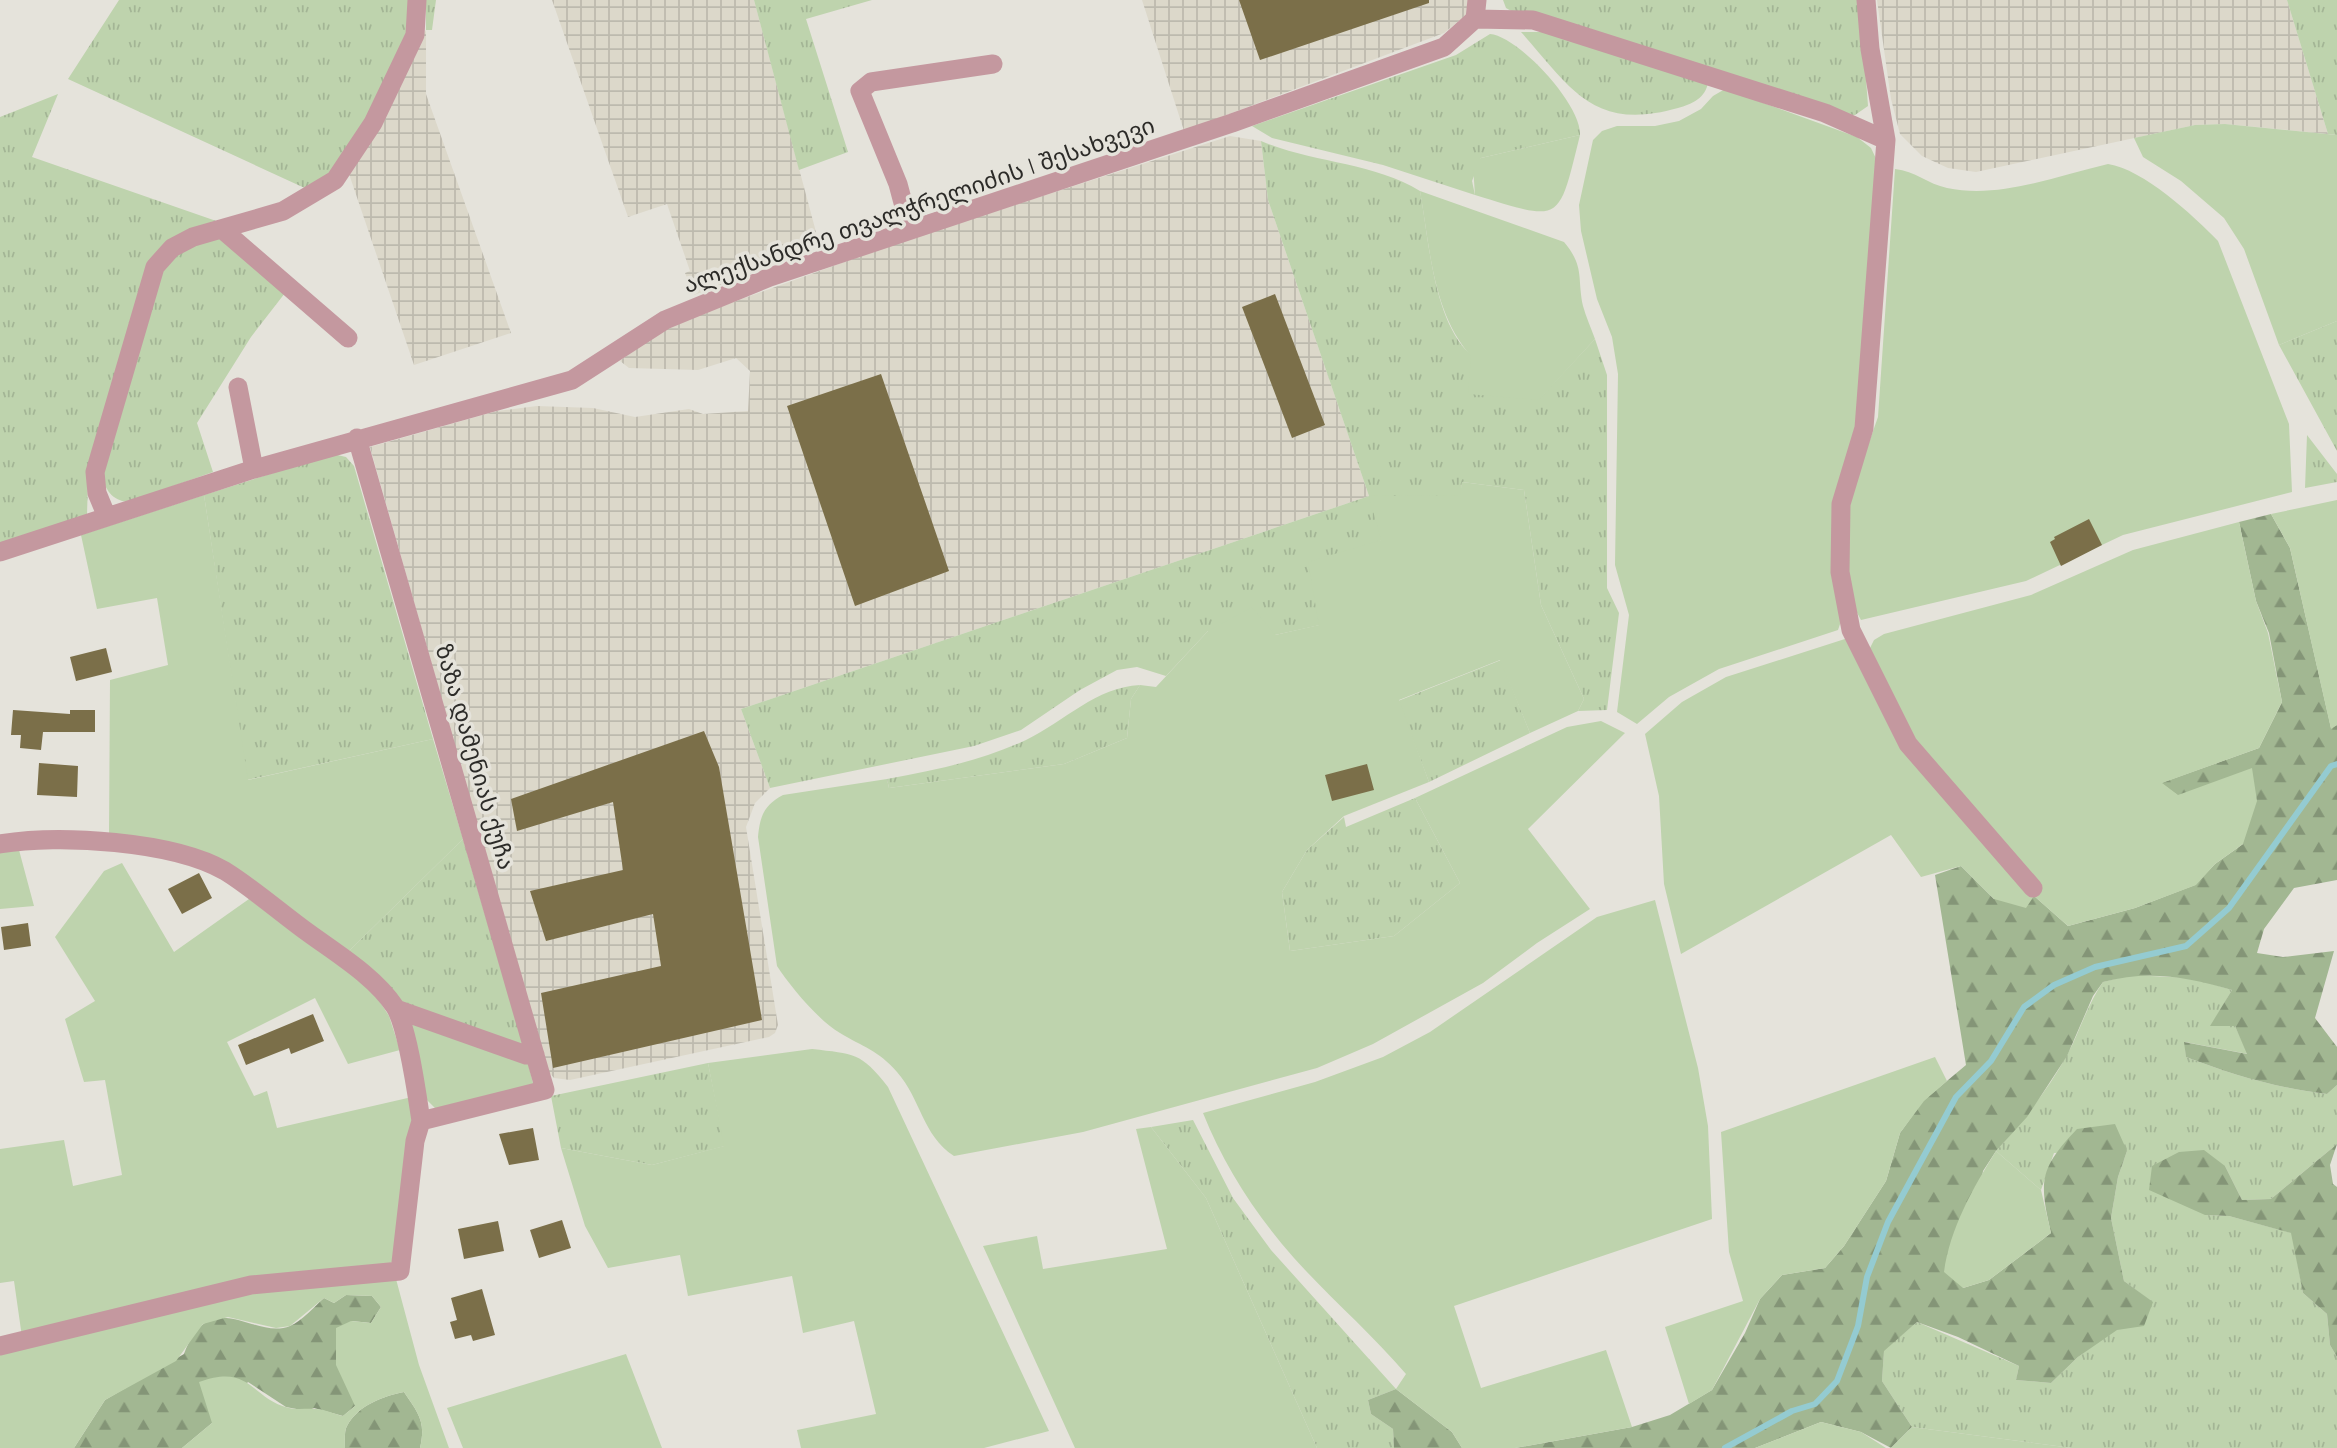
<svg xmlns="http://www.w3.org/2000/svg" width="2337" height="1448" viewBox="0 0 2337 1448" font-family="Quicksand,'Noto Sans Georgian',sans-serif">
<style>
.industrial{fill:url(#industrial-grid)}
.grass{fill:url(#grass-tufts)}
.forest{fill:url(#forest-firs)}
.garden{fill:#bed3ad}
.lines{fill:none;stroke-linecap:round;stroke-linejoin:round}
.stream{stroke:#94cbd1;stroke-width:6}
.building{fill:#7b6f49}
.minor{stroke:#c4989f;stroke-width:19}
.labels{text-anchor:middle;stroke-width:7;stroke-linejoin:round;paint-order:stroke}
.street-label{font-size:23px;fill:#2c2b28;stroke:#e5e3db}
</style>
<defs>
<pattern id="industrial-grid" width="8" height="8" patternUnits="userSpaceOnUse" patternTransform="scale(1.75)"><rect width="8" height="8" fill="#dcd8ca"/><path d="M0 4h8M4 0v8" fill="none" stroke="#bdbaae"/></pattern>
<pattern id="grass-tufts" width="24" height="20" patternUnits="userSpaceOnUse" patternTransform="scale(1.75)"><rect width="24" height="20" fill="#bed3ad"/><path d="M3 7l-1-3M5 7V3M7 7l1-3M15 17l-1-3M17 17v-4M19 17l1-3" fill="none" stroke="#a3b595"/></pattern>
<pattern id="forest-firs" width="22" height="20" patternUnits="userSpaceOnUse" patternTransform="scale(1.75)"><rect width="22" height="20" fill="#a2b792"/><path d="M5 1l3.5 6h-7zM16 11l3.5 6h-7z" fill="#849577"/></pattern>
</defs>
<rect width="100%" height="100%" fill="#e5e3db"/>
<path class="industrial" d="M552,0H754L820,247L694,295L685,273L690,271L667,204L628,217Z
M1142,0H1468L1466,15L1444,33L1184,131Z
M1877,0H2287L2328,134L2225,124L2195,125L1976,172L1948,168L1922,156L1900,134L1891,99Z
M426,30V94L511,333L414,365L348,171Z
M1230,136L1261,141L1268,200L1369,496L741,709L770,788L755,803L746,827L778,1025L775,1033L769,1037L570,1080L554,1078L547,1070L370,447L497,411L537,406L593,408L635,417L689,409L703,414L748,411L750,371L736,358L698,370L629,368L620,361L661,328L914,237Z"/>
<path class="grass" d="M119,0H412L409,31L364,124L337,168L309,190L68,79Z
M426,0H436L432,30H426Z
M754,0H872L806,19L848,152L799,170Z
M1503,0H1860L1868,106L1855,115L1838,114L1513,12L1506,8Z
M2287,0H2337V135L2328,134Z
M1521,32H1550L1708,82C1706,98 1692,104 1678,108C1593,132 1571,88 1521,32Z
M1490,34C1518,36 1582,105 1580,135L1481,158L1472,181L1475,195L1383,165L1272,138L1252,126L1456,55Z
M58,94L32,157L222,223L159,252L88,481L87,515L0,544V117Z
M1261,141C1312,163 1372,162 1420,191C1429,239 1433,320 1470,354C1490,372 1517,385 1539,399L1595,339L1607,375V588L1619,613L1607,710L1578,711L1584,699L1541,605L1524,490L1462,482L1461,495L1381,540L1320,625L1275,635L1208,631L1166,676L1137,667L1117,670L1080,690L1021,730L974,746L770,788L741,709L1369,496L1268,200Z
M219,237L285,293L251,337L197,423L213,472L128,502C111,500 106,490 101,474L162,270L177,252Z
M2337,321V451L2279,345Z
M2307,435L2337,474V482L2305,488Z
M333,454L346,457L354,466L433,739L247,780L204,495Z
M1501,660L1530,733L1429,782L1398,701Z
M1140,685L1131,699L1127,738L1064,764L889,788L887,779C935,770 981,761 1026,740C1065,721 1096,687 1140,685Z
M1415,798L1460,883L1394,936L1290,951L1282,892L1307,850L1344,817L1346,827Z
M463,839L526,1055L400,1010L347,953Z
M2130,975L2192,978L2232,990L2211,1026H2235L2248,1054L2185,1042L2186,1057C2233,1075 2277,1088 2327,1094L2337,1085V1144L2271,1199L2242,1200L2225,1166L2205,1215L2229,1216L2292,1233L2303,1293L2327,1314L2330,1345L2337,1357V1448H2072L1912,1427L1882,1381L1884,1350L1917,1322L2019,1366L2016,1380L2051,1383L2078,1357L2152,1302L2124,1281L2111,1218L2118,1177L2127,1151L2054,1153L2041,1190L1996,1151C2022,1122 2048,1090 2067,1055C2080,1031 2087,1005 2103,982Z
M708,1063L725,1146L652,1165L561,1148L551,1096Z
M1193,1120L1233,1198L1271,1250L1396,1389L1368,1400L1371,1414L1393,1429L1394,1448H1317L1206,1198L1151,1127Z"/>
<path class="forest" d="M2271,514L2290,548L2331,728L2337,725V880L2294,888L2264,929L2257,953L2283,957L2334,951L2315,1018L2337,1047V1085L2327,1094C2277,1088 2233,1075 2186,1057L2184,1042L2247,1054L2235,1026H2210L2232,990C2187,977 2148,970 2103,982L2093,996L2067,1056L2027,1117L1996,1151L1983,1171L1963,1288L1989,1280L2051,1233C2039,1181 2039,1169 2077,1129L2115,1124L2127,1151L2118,1177L2111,1218L2124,1281L2153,1302L2144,1326L2117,1330L2078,1357L2051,1383L2016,1380L2019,1366L1958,1337L1917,1322L1884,1351L1882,1381L1912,1427L1891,1448L1861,1432L1821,1422L1755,1448H1515L1632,1427L1670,1415L1712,1390L1745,1333L1760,1299L1782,1275L1825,1268L1844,1246L1886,1181L1900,1133L1923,1101L1966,1065L1935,875L1961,866L1994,899L2033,895L2068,926L2135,908L2195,885L2215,864L2243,844L2161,783L2259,748L2282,702L2269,633L2256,601L2239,522Z
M2337,1144L2330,1165L2333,1184L2337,1187V1357L2330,1345L2327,1314L2303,1293L2291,1233L2229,1216L2205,1215L2149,1190L2152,1166L2179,1152L2204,1150L2225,1166L2242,1200L2271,1199Z
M346,1295L372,1296L381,1307L371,1323L352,1321L355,1406L343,1416L314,1408L307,1411L286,1407L248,1382L212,1423L182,1448H74L105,1400L184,1354C211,1283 254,1341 290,1326C302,1321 314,1307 324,1298L334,1303Z
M1396,1389L1452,1432L1462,1448H1394L1393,1429L1371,1414L1368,1400Z
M404,1392C419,1414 426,1422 420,1448H345C345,1442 344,1431 347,1426C358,1405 384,1396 404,1392Z"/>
<path class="garden" d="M1725,89L1857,137L1871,148L1879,165L1842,618L1838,630L1719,669L1669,697L1637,724L1617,712L1629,615L1615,565L1618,374L1612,337L1597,299L1581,231L1579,205L1593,140L1602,131L1617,126H1655L1679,121L1701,109L1713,96Z
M2225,124L2337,135V321L2279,345L2244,249L2224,218L2181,181L2143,157L2134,138L2195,125Z
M1580,135C1558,224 1563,222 1475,195L1473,166L1481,158Z
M2108,164C2143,169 2194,216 2218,241L2289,424L2292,492L2123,535L2026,581L1861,620L1855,609L1845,548L1850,496L1878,417L1895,169C1915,171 1928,184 1947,188C2000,199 2056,176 2108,164Z
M1420,191L1564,242C1585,267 1577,278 1583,306C1586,317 1591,328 1595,339L1539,400L1468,394L1471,356C1432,312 1430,247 1420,191Z
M1462,482L1524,490L1541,605L1584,699L1578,711L1530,733L1500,660L1399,700L1429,782L1344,816L1307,850L1282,892L1290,951L1394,936L1460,883L1415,798L1567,727L1601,721L1625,733L1528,829L1590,909L1537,943L1483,983L1373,1044L1317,1068L1083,1132L954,1156C922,1135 921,1099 897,1072C878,1050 863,1047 840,1033C819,1021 790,986 777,966L758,837C760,816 764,805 783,795L887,779L889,788L1064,764L1127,738L1131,699L1140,685L1156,687L1208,631L1252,607L1275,635L1319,625L1308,562L1381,540L1369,496L1460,495Z
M204,495L248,780L433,739L463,839L347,953L247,880L109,837L110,680L168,665L157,598L97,609L81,535Z
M2337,500V725L2331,729L2290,548L2271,514Z
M2239,522L2256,601L2268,633L2282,702L2259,748L2162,783L2178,795L2252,768L2257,801L2243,844L2215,864L2196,885L2135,908L2068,926L2034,896L2026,908L1994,899L1961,866L1921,877L1891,835L1681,954L1664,884L1659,796L1645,734L1682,702L1726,677L1848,638L1927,757L1902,719L1869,650L1874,640L1884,634L2031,595L2133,550Z
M19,850L34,906L0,909V852Z
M122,863L174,952L249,899L371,988L389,1016L400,1050L348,1064L315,998L227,1042L254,1096L267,1091L277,1128L412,1097L413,1130L395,1260L385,1266L22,1337L14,1281L0,1283V1149L64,1140L73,1186L122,1175L105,1080L84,1082L65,1019L95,1001L55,937L104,871Z
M1655,900L1698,1068L1708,1126L1712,1219L1454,1306L1481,1388L1606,1350L1632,1427L1515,1448H1462L1452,1432L1396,1389L1406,1374C1371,1333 1330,1298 1294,1258C1256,1215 1224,1166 1203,1113L1315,1082L1383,1057L1430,1032L1597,917Z
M400,1010L526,1055L534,1087L440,1113L426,1099Z
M812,1049C854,1054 861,1052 888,1087L1049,1431L984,1448H801L797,1430L876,1414L854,1321L803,1333L792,1276L688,1296L680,1255L608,1268L585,1226L561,1148L652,1165L724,1146L708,1063Z
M1935,1057L1947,1081L1924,1101L1900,1133L1886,1181L1844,1246L1825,1268L1782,1275L1760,1299L1712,1390L1689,1404L1665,1327L1743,1301L1729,1252L1721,1132Z
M1151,1127L1206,1198L1317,1448H1075L983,1246L1037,1236L1043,1269L1167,1249L1136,1129Z
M1996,1151L2041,1190L2051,1233L1989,1280L1963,1288L1944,1272C1950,1228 1973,1188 1996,1151Z
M396,1279L419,1365L449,1448H420C426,1422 419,1414 404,1392C384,1396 358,1405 347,1426C344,1431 345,1442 345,1448H182L212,1423L199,1382C251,1363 250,1398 289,1408C299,1410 307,1408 316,1409C324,1409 334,1414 343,1416L355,1406L336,1365V1328L351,1321L371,1323L381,1307L372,1296L346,1295L334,1303L324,1298L290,1326L276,1328L228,1317L203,1324L176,1361L105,1400L74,1448H0V1351L254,1289Z
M626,1354L662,1448H463L447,1408Z
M1821,1422L1861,1432L1886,1448H1755Z
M1912,1427L2072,1448H1891Z"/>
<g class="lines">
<path class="stream" d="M1725,1448L1792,1411L1815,1404L1837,1381L1858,1326L1867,1277L1888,1222L1956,1097L1991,1061L2024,1007L2054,985L2095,967L2186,946L2229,908L2331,766L2337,764"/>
</g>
<path class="building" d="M1239,0H1429V3L1260,60Z
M1275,294L1325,425L1292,438L1242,307Z
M881,374L949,571L855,606L787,406Z
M2089,519L2102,545L2061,566L2050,542L2055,539L2054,537Z
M106,648L112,672L76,681L70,657Z
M13,710L70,714V710H95V732H43L41,750L20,748L21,735H11Z
M704,731L719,767L762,1020L553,1068L541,993L661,966L653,914L546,941L530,891L623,870L613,802L517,831L511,799Z
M39,763L78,766L77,797L37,795Z
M1367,764L1374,790L1332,801L1325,775Z
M199,873L212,898L182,914L168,889Z
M28,923L31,946L4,950L1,927Z
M313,1014L324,1041L291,1054L289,1048L246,1065L238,1045Z
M533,1128L539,1160L509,1165L499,1134Z
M562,1220L571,1248L539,1258L530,1230Z
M498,1221L504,1251L464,1259L458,1229Z
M482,1289L495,1335L473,1341L471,1335L455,1339L450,1322L457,1320L451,1298Z"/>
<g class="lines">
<path class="minor" d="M1866,0L1870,49L1886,140L1864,428L1841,504L1840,572L1851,630L1908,744L2033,888
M1475,19L1533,20L1825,113L1886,140
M910,229L898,184L860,91L871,82L993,64
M223,230L348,338
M238,387L254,469
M107,517L97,493L95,472L155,267L172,248L193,237L283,211L335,180L373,123L415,35L417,0
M0,552L254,469L572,380L665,320L770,277L1232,123L1444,47L1475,19L1477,0
M0,844C59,834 173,841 225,871C254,889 282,914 310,934C339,955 375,977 395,1007C408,1028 417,1095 421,1121
M396,1009L526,1055L535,1054
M0,1346L251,1285L400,1271L415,1141L421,1121L545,1090L357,438"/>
</g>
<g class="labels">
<g class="street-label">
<text transform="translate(919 205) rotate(-19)" y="8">ალექსანდრე თვალჭრელიძის I შესახვევი</text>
<text transform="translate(475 757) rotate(74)" y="8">ზაზა დამენიას ქუჩა</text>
</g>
</g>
</svg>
